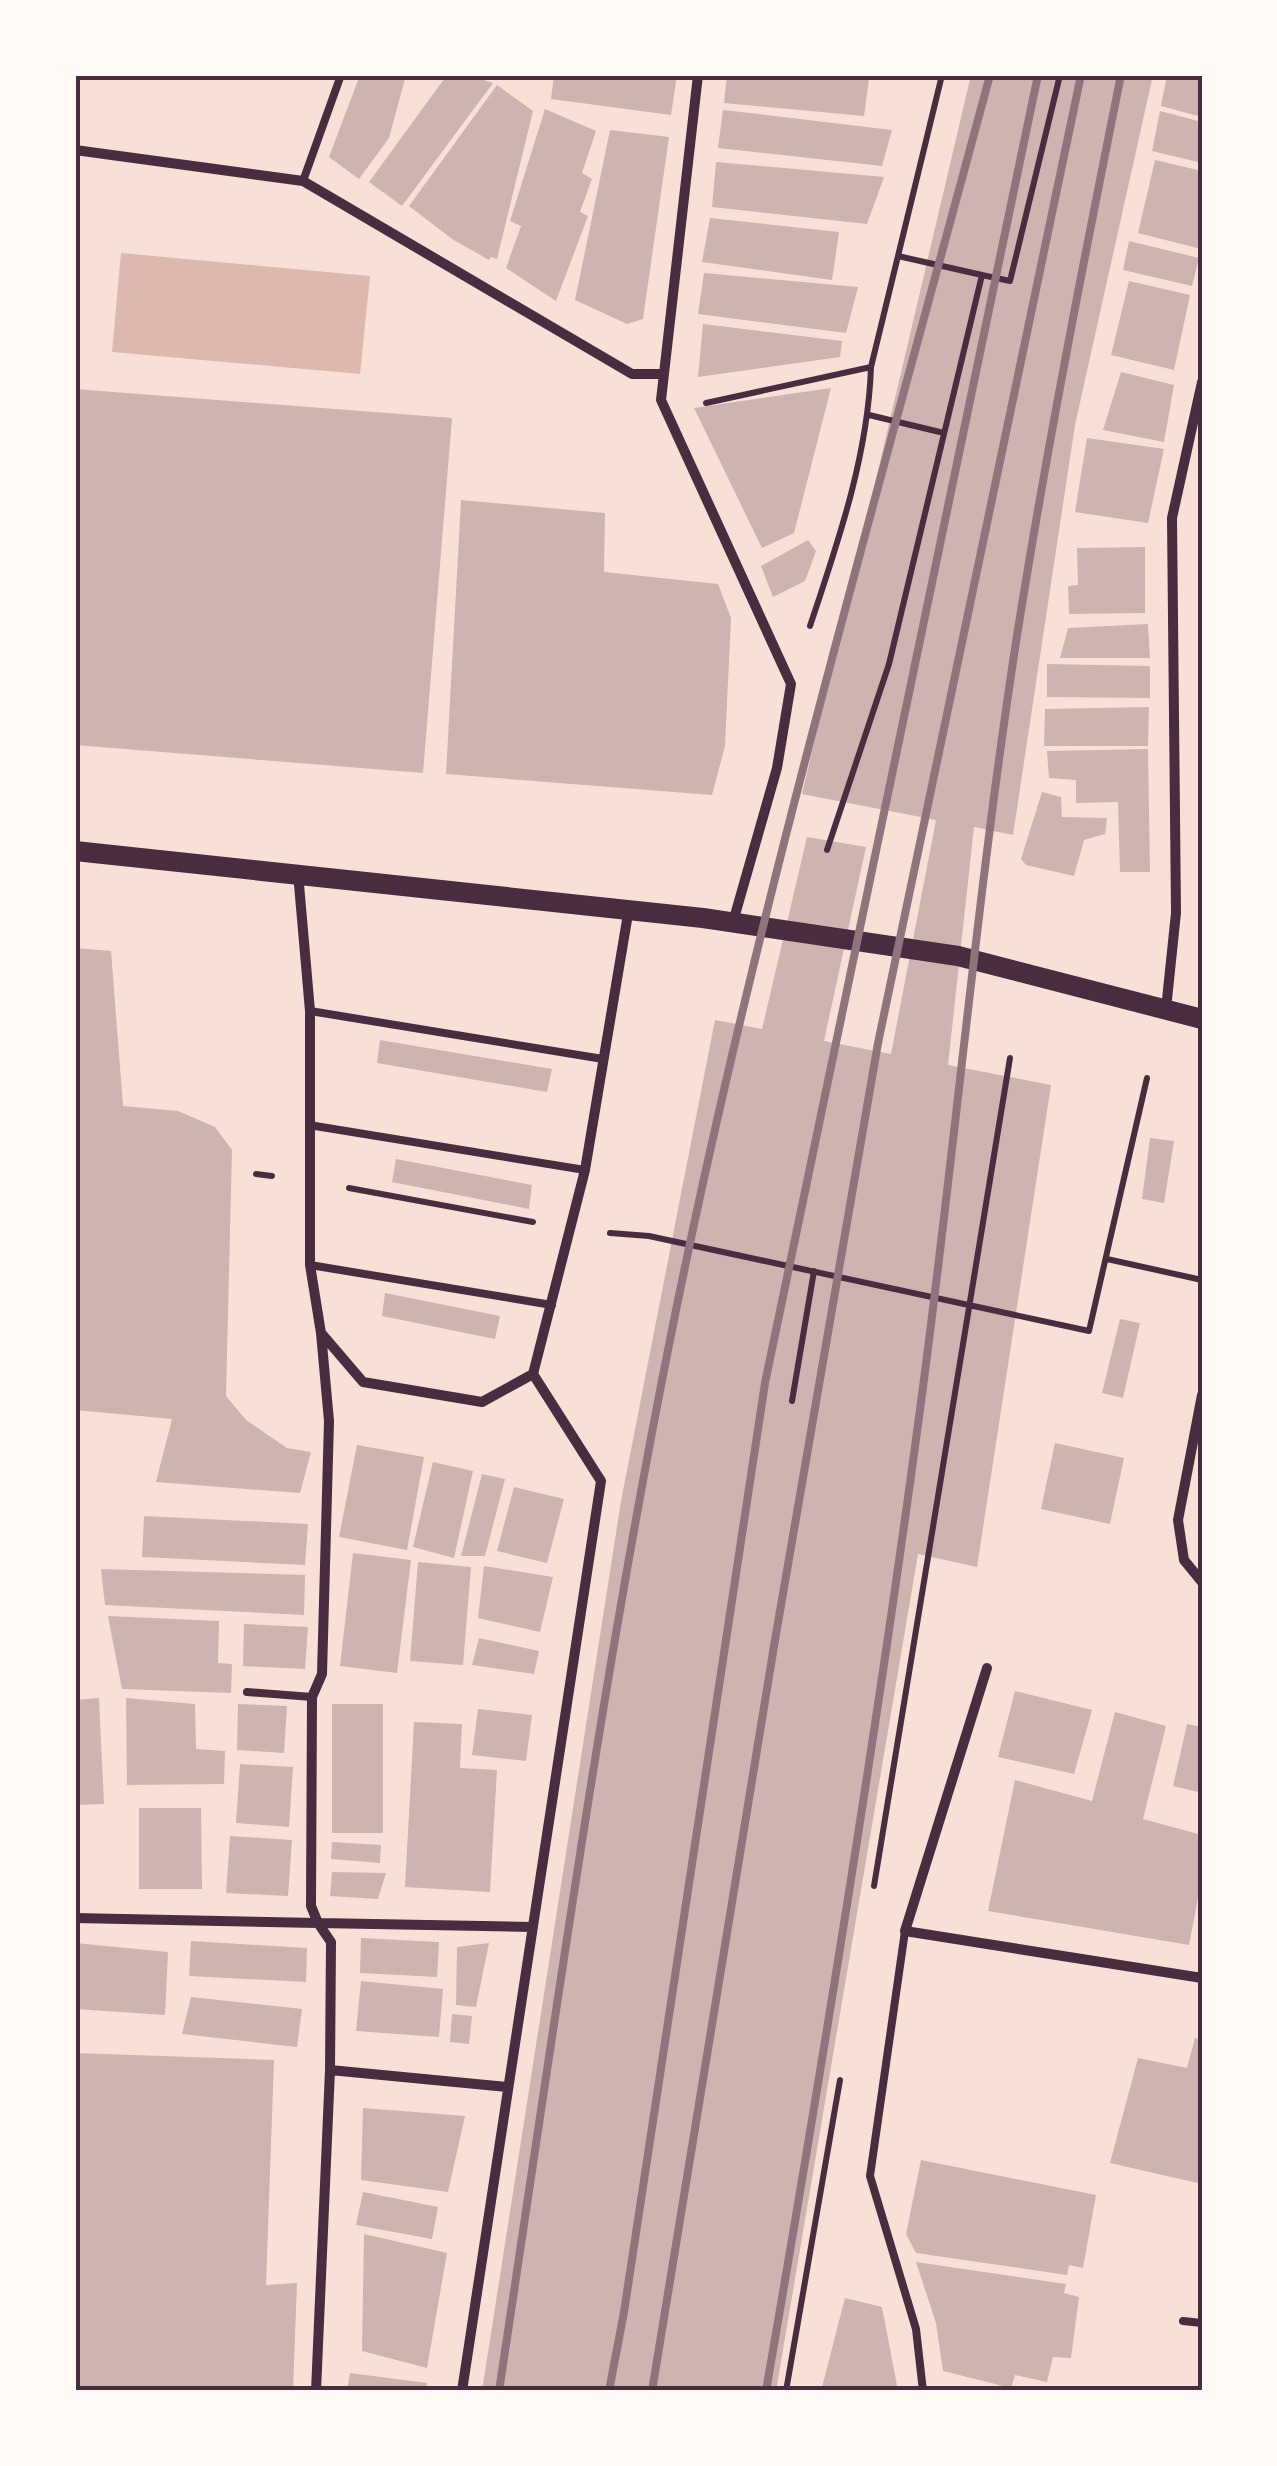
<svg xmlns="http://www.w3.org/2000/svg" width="1277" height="2466" viewBox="0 0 1277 2466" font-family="'Golos Text',sans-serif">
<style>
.water{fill:#dcb8b0}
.building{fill:#ccb4b1}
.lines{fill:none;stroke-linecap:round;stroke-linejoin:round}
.path{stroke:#4a2c40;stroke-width:6}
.service{stroke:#4a2c40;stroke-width:8}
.minor{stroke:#4a2c40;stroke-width:10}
.secondary{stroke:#4a2c40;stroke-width:20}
.rail{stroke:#8f747c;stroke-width:8}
.neatline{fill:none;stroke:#4a2c40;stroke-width:4}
</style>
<rect width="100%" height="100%" fill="#f7e1d7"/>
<path class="water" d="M121,253L370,276L360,374L112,352Z"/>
<path class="building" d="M360,75H406L389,138L359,179L329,157Z
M447,75H468L493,83L402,206L369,182Z
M554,75H677L671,115L551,99Z
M727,75H833L869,79L864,116L724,103Z
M971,75H1153L1075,425L1013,835L974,827L948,1065L1051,1085L977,1567L918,1554L776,2391H482L621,1501L715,1020L762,1029L807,837L866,847L824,1041L891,1054L936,820L802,794Z
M1167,75H1202V117L1161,106Z
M497,85L533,111L497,259L491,257L489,260L452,239L409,206Z
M545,109L596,131L582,173L592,179L580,212L588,216L556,301L506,268L521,226L510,221Z
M723,110L892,130L882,166L718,148Z
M1160,111L1202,122V163L1152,151Z
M610,130L669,137L643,319L627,324L575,300Z
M1155,160L1202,171L1201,249L1138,233Z
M716,162L884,177L867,224L712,207Z
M710,218L839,232L832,280L702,262Z
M1129,241L1199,258L1192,286L1123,270Z
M704,273L858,287L846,333L698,314Z
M1129,281L1190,295L1174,370L1111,355Z
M703,324L842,341L840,357L698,377Z
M1121,372L1174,385L1164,442L1103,430Z
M831,388L794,533L762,548L694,408Z
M75,389L452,418L423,773L75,745Z
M1087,438L1164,449L1148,523L1075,512Z
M461,500L605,513L604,572L718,584L731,618L725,746L712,795L446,774Z
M808,540L816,551L805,581L773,597L761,566Z
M1145,547V613L1069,614L1068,586L1078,585L1077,548Z
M1148,624L1150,658H1060L1068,628Z
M1047,664L1150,666V698L1047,697Z
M1149,707L1148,746H1044L1045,709Z
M1148,749L1150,872H1120L1118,802L1076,803V780L1049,778L1047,751Z
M1042,792L1061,797L1062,817L1107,818L1105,834L1084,840L1074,876L1026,865L1021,859Z
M75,948L111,951L123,1106L178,1111L215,1127L232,1150L226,1396L246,1420L287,1448L311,1452L300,1493L156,1482L172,1419L75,1410Z
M380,1040L552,1069L547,1092L377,1063Z
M1150,1138L1174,1141L1164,1203L1142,1199Z
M396,1159L532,1185L529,1209L392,1182Z
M385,1293L500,1316L495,1339L382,1316Z
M1120,1319L1140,1323L1123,1398L1102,1393Z
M1055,1443L1124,1458L1110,1524L1041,1509Z
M357,1445L424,1457L407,1550L339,1537Z
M433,1462L473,1471L454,1558L413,1547Z
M482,1474L505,1479L485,1556H461Z
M514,1487L564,1499L547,1563L497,1551Z
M144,1516L308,1524L305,1565L142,1557Z
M353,1553L411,1560L397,1673L340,1666Z
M418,1562L471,1567L463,1665L410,1661Z
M484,1566L553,1577L540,1632L478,1618Z
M101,1569L305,1575L304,1615L105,1605Z
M108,1616L219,1621L218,1663L232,1664L231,1693L122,1689Z
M244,1624L308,1627L305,1669L243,1666Z
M479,1638L539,1651L534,1674L472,1665Z
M1015,1691L1092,1710L1074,1774L998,1757Z
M99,1698L104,1804L75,1805V1700Z
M126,1698L195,1704L196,1749L225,1751L224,1784L127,1785Z
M238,1704L287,1706L284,1753L237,1750Z
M332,1704H383V1833H332Z
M478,1709L532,1715L526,1761L472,1755Z
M1115,1712L1166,1726L1143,1819L1202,1835V1877L1189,1945L988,1911L1015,1780L1092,1801Z
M414,1722L462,1724L460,1768L497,1770L490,1892L405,1887Z
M1187,1724L1202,1727V1793L1173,1786Z
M240,1764L293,1767L289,1827L236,1823Z
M139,1808H201L202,1889H139Z
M230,1836L292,1840L288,1896L226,1893Z
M332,1842L381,1845L380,1863L331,1859Z
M332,1872L386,1873L378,1899L330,1896Z
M361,1938L439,1942L437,1977L360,1973Z
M191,1941L307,1948L306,1982L189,1976Z
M75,1943L168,1952L165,2015L75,2009Z
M489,1943L476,2007L456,2005L457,1947Z
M361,1981L443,1989L439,2037L356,2031Z
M191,1997L302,2009L297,2047L182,2034Z
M452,2014L472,2016L469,2044L450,2042Z
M1195,2038L1202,2040V2184L1110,2163L1138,2058L1187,2068Z
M75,2053L274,2060L266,2285L297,2283L293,2391H75Z
M363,2108L465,2116L448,2192L361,2180Z
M921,2160L1096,2195L1083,2268L1069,2265L1067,2275L916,2253L906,2234Z
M363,2192L438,2207L432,2239L356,2225Z
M364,2234L447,2253L427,2368L362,2351Z
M916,2262L1066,2284L1064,2293L1079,2297L1071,2358L1053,2357L1047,2382L1015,2375L1011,2388L943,2371L936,2323Z
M845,2298L882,2307L898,2391H821Z
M350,2373L427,2383L426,2391H347Z"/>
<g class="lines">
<path class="path" d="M898,256L982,275
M706,403L871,367
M869,415L944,433
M810,626C838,542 868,456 871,367L942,75
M827,850L889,664L982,275L1010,281L1060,75
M256,1174L272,1176
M349,1188L533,1222
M610,1233L649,1236L1089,1331L1147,1078
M1107,1259L1202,1280
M792,1401L814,1271
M874,1886L1010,1058
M786,2391L840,2080"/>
<path class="service" d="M303,181L341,75
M310,1011L603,1059
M309,1125L585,1170
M310,1265L552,1305
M247,1692L312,1697
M905,1931L870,2176L916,2329L923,2391
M1183,2321L1202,2323"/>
<path class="minor" d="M698,75L661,400L791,684L777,768L733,922
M75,150L303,181L632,374H664
M298,873L310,1011V1265L321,1333L329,1421L322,1674L312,1697L311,1906L318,1923L532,1927
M1166,1009L1176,913L1172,518L1202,382
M322,1334L363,1382L482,1402L533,1374L585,1170L629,908
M1202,1395L1178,1520L1184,1560L1202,1582
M987,1668L905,1931L1202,1978
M75,1918L318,1923L331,1942L330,2070L316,2391
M330,2070L507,2087
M462,2391L601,1481L533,1374"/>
<path class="secondary" d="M75,851L703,918L958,956L1202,1019"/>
<path class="rail" d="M499,2391C552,2042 600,1691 669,1345C754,917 877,496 990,75
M609,2391L624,2312L765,1383L1038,75
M652,2391L775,1640L878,1043L1081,75
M766,2391C823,2062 877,1733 921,1402C955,1149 977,895 1016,642C1046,452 1083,264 1121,75"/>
</g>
<rect width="1277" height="2466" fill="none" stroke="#fffaf5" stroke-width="155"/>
<rect x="78" y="78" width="1122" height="2310" class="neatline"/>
</svg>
